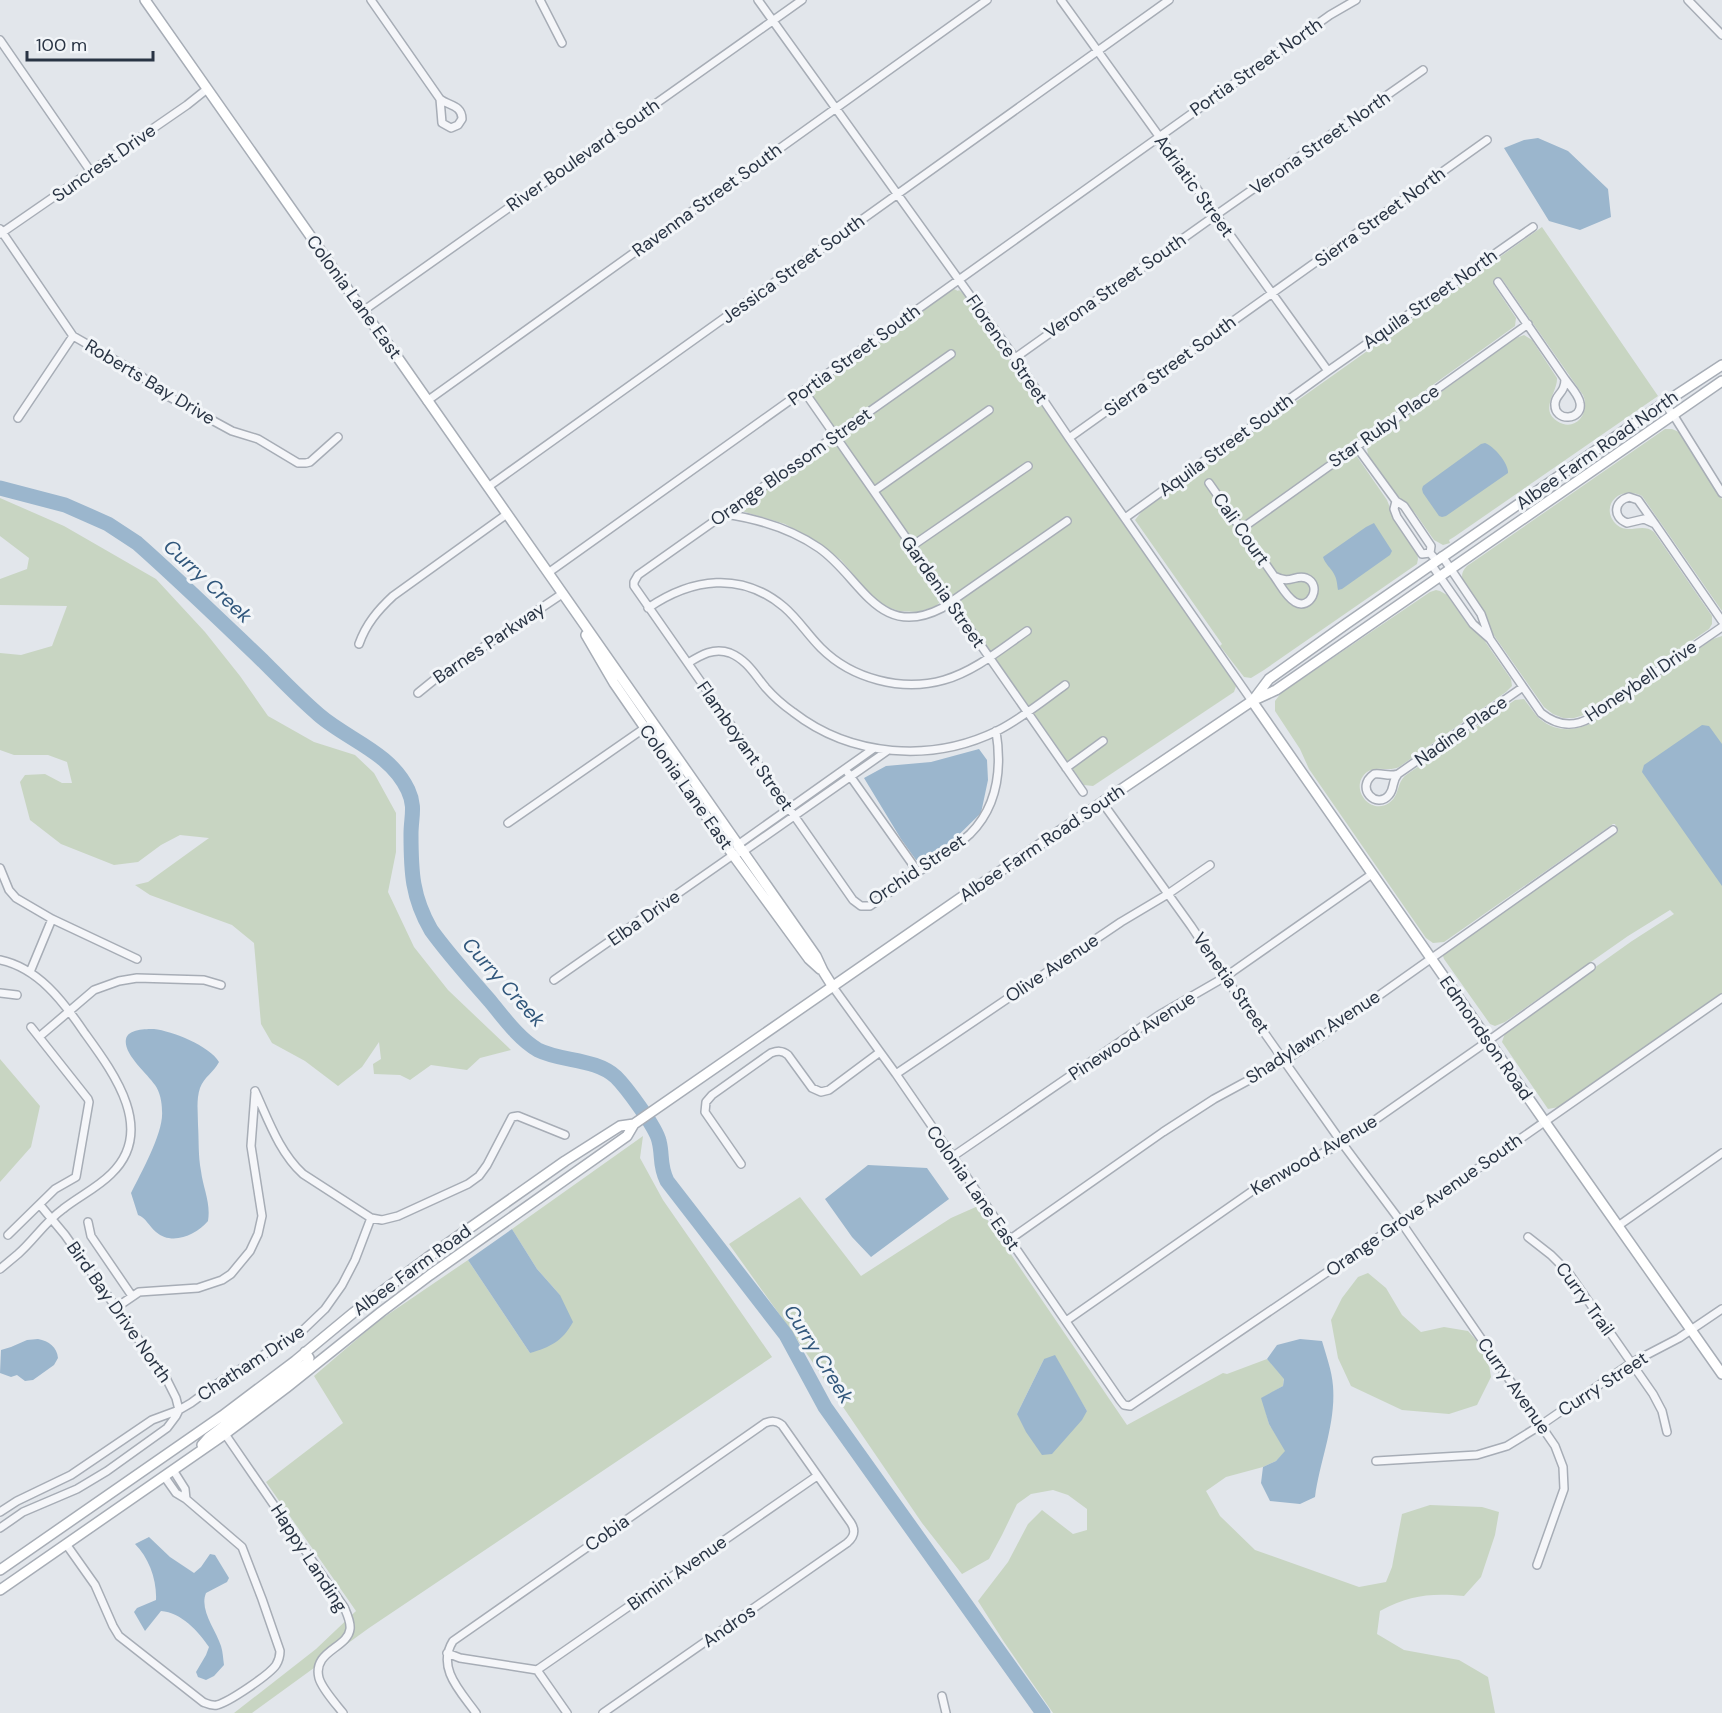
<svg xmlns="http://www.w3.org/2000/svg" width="1722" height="1713" viewBox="0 0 1722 1713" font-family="'DM Sans',sans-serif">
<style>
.green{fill:#c8d5c2;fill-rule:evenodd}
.water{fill:#9bb6cd}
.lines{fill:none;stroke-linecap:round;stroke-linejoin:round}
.river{stroke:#9bb6cd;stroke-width:15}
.street-casing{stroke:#a7adb6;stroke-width:10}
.secondary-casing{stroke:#a7adb6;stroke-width:12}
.street{stroke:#f5f6f9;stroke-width:7}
.secondary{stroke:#fff;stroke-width:9}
.labels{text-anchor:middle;stroke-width:6;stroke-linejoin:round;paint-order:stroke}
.street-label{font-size:18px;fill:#293444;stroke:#f2f5f8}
.water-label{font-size:20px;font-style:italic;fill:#30567b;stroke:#f2f5f8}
</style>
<rect width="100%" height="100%" fill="#e2e6eb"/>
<path class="green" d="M1542,227L1658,396L1454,537L1449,540L1450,543L1443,545L1434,540L1415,513L1396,494L1368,455L1367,448L1370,443L1516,338L1524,335L1532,340L1557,378C1558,392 1539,409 1557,421C1575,433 1591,413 1583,395L1502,279L1494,285L1516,318L1515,326L1349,445L1387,500L1396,523L1417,553L1418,559L1417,564L1264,670L1251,678L1244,677L1220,646L1222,644L1135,520L1142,511Z
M954,289L958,291L959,290L964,294L1236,686L1234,692L1093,786L1084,785L813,397L816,387L950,291Z
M1665,429H1672L1679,432L1722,499V611L1642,496C1617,484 1599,509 1617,525C1629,535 1642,522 1654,532L1712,616V624L1709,629L1584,715L1574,718H1563L1553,714L1544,707L1493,634L1486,616L1463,582C1461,575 1462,571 1467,566Z
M829,444H835L838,446L941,593V601L936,606L918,612L899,611L885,606L871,595L841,560L819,543L785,524L742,511V506L746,502Z
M0,498L64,526L156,579L205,632L240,676L268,716L314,742L355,755L374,773L396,813V852L388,892L414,947L448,990L511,1050L480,1058L467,1070L431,1065L410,1080L400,1075L374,1074L373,1064L381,1059L379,1042L362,1067L338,1086L305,1061L272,1043L261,1024L254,943L232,925L150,895L135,885L148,882L209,838L180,835L161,845L138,862L114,865L61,844L30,820L20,782L25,775L45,774L62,783H72L67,762L48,755H14L0,750V653L21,655L52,646L67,606L0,605V579L27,569L29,558L0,536Z
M1436,590L1440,591L1447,595L1468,625L1482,637L1511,679L1512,686L1506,692L1399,767C1389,772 1376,765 1367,772C1348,787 1370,816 1389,803C1400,796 1396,783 1406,775L1515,700L1524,699C1528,704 1532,710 1536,715C1551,732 1574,733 1593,722L1713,639L1722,636V994L1559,1107L1548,1109L1502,1042L1505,1033L1521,1020L1632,941L1674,914L1670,910L1628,936L1505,1022L1495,1026L1490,1024L1444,959L1443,956L1447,950L1617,829L1615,824H1613L1444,942L1433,943L1426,938L1309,769L1300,749L1275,711V701L1281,693L1430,592Z
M0,1059L40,1106L31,1147L0,1182Z
M643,1136L640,1158L663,1200L772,1357L369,1628L252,1713H234L316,1649L356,1611L266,1482L343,1423L314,1376L377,1322L468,1260L530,1353L560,1295L537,1269L512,1229Z
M800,1197L861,1276L951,1218L978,1206L1127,1425L1223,1373L1227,1374L1267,1359L1284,1378L1283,1386L1262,1398L1269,1424L1286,1451L1276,1461L1263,1467L1226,1477L1206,1491L1220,1516L1255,1550L1359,1587L1386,1582L1392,1567L1402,1514L1430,1505L1482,1507L1499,1512L1495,1535L1481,1577L1464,1596C1431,1593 1410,1595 1380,1611L1377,1634L1404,1650L1459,1660L1488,1677L1495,1713H1053L1004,1642L978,1601L1008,1562L1028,1524L1042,1510L1073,1534L1087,1530V1509L1068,1495L1053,1490L1031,1494L1017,1504L1002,1535L989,1559L962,1574L922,1523L792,1332L729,1244ZM1044,1359L1073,1388L1087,1411L1017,1414Z
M1368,1273L1386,1288L1402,1315L1421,1332L1444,1327L1468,1331L1487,1352L1491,1377L1477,1405L1449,1414L1402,1410L1351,1386L1338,1358L1331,1320L1342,1298L1358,1277Z"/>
<path class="water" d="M1538,138L1568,151L1608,189L1611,217L1580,230L1549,221L1504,148L1524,140Z
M1485,443C1494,446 1509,464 1508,473L1446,516L1442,517L1439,516L1423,493L1422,489L1423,486L1481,444Z
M1374,523L1392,551L1390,555L1342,589L1338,590C1337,584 1337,579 1334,574C1331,568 1325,564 1323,557L1366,527Z
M1702,725L1709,726L1722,744V886L1642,772L1644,765Z
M979,749L987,760L988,780L981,813L937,856L916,860L901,839L864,778L886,766L931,762Z
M154,1029C172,1031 210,1046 219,1062C214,1072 204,1077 200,1088C196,1100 198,1112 198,1125C199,1140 198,1155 201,1171C203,1188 211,1203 208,1221C196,1235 172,1246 156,1232C149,1226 146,1218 138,1215L131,1193C141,1173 164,1132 162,1111C162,1102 160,1092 155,1085C147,1073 123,1054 126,1039C128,1029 146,1029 154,1029Z
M868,1165L927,1168L949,1199L871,1257L852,1237L825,1199Z
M512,1229L537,1269L560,1295L573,1322C562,1342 550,1347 530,1353L468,1260Z
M38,1339C49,1341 57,1347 58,1358L54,1365L33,1380L25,1381L17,1375L11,1377L0,1373L1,1350L11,1347L27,1340Z
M1300,1339L1322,1341C1326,1355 1332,1371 1333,1386C1336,1424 1320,1460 1315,1497L1300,1504L1270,1501L1261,1483L1263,1467L1276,1461L1285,1451L1269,1424L1261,1398L1283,1386L1284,1379L1267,1359L1277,1345Z
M1055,1355L1087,1411L1082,1420L1052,1454L1042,1455L1026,1432L1017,1414L1044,1359Z
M149,1537L170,1557L194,1573L201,1567L210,1554L215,1555L229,1578L227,1582L206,1593C199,1610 216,1630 221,1646C223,1652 223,1659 224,1665L214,1676L206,1680L198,1677L196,1672L206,1655L209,1647C199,1632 181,1612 161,1611L145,1631L134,1612L137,1608L156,1600C157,1580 149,1558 135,1544Z"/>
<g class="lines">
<path class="river" d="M0,488L65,505L108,524L137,543C180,581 221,621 263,661C281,679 299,698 319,715C348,740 390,752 408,790C416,807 411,817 411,834C411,872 412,897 431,930C449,955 470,978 490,1001C504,1018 519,1039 538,1050C562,1062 595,1058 616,1077C626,1087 656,1127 659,1141C663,1156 659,1165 667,1181L786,1335L825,1407L1043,1713"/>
<defs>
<path id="street" d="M371,0L440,99
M540,0L562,43
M758,0L1015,358L1069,438L1252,701
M1061,0L1328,371
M1688,0L1722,35
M0,40L91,172
M440,99C449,106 462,105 462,119L458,125L451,128L442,123Z
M0,229L73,336L136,372L164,394L232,431L258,439L298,463H306L310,462L338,437
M0,234L187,105L207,89
M1498,282L1565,379
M363,311L802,0
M951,354L638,575L634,582V586L853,900L861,906H870C891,891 912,876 934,861C946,852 959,844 970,834C998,806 1002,768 996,731
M1015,358L1216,215L1423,70
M1565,379C1570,386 1579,395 1580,403C1583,421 1554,422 1555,404C1555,394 1565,394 1565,379Z
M804,391L1083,792
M427,401L987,0
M1664,403L1674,416L1722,493
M18,418L73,336
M1069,438L1487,140
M1356,446L1396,501
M1209,483L1274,576
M488,487L1169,0
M874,491L989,410
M1629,497L1638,500L1655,524L1644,519L1627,523C1612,517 1614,501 1629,497Z
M725,514C759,519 790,528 819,548C861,577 878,641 942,608L1067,521
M1125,518L1328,371L1533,227
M1655,524L1722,621
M1241,529L1528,324
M912,546L1028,466
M1430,553L1422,554L1397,517L1394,509L1396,501L1404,506L1431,546L1430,553L1436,560
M1431,564L1473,624L1490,639L1481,614L1442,556
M548,573L1330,15L1356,0
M1274,576C1291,585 1295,574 1306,578C1323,585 1310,611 1295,602C1286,597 1280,584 1274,576Z
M648,608C692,578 741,571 784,607C798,619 808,635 821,648C852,679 902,692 944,680C975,671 1001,649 1027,631
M1490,639L1541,713C1556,725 1573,728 1590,718L1722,627
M359,644C366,624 378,610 393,596L507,514
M688,663C701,655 714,647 730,653C747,660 755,675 766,688C774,697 783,705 793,712C851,757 931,763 997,731C1021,719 1043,701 1065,685
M418,693L434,680L562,594
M1066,768L1103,741
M848,773L918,872
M1374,774C1384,773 1388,777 1398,774C1391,782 1395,788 1389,795C1377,810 1354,788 1374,774Z
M1398,774L1523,687
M1102,802L1191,926L1225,977L1342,1143L1401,1222L1555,1446L1563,1467L1564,1489L1537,1565
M508,823L649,725
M737,847L739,844L873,749
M0,868L9,890L16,898L52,919L137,959
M0,960C38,968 63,1001 84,1032C113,1072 157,1130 111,1174C97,1188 78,1197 63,1209C45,1222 34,1240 18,1254C12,1259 6,1264 0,1269
M30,972L52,919
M554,980L733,855L744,851L887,751
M833,987L896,1074L1120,1400L1124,1405L1130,1406L1401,1222L1722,998
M0,993L17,995
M39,1037L94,990L119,981L137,978L204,980L221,985
M896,1074L1121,922L1168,894L1210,865
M255,1091C268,1119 279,1152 303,1174L371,1218L382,1220L398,1216L468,1184L479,1176L487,1165L512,1117L518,1116L565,1135
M952,1157L1159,1015L1225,977L1372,874
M741,1164L705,1112L706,1102L712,1095L771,1053C777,1051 782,1050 788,1055L812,1088L821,1092L829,1090L880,1052
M40,1205L65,1235L167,1380L176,1398L179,1410
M88,1222L91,1236L132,1296
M1618,1226L1722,1153
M8,1235L55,1189L76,1177L89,1102L88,1099L31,1027
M1528,1237L1551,1255L1568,1272L1653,1394L1662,1411L1667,1432
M1009,1240L1163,1132L1214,1099L1284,1061L1323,1035L1613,830
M117,1307L139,1292L198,1288L222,1280L231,1274L250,1251L258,1234L262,1216L251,1146L255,1093
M1066,1321L1258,1187L1342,1143L1488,1041L1591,967
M225,1434L344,1607C347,1614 351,1622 350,1629C348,1648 312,1651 319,1678C322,1689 336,1704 343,1713
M1376,1461L1477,1455L1507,1446L1541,1425L1631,1363L1679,1338L1722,1309
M173,1470L185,1489L186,1499
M0,1512L17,1501L71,1475L152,1420L179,1410L191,1403L221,1381L302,1331L325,1309L342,1285L355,1260L371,1218
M0,1528L23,1512L77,1489L107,1471L167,1428L176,1416L179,1410
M66,1544L95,1585L113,1626L119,1636L203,1702C208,1704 211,1706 217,1705C229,1702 269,1675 276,1665C279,1660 280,1657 280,1651L262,1599L242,1547L186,1499L176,1493L164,1476
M447,1653L460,1658L537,1670L567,1713
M537,1670L817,1476
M942,1696L946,1713
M476,1713C461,1692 436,1668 453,1641L765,1423C771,1421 776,1420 782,1425L851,1523C856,1531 854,1537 847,1543L603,1713"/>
<path id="secondary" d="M145,0L363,311L391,348L816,956L823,971L833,987
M586,635L614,683L645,728L733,855L809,959L820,969
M1254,699L1269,679L1346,624L1664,403L1722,365
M1252,701L1545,1122L1722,1374
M202,1445L209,1437L307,1363L309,1358L305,1352
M0,1570L222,1416L295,1361L353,1313L427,1258L565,1161L620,1126L634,1124L959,899L1252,701L1276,690L1722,381
M0,1590L225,1434L286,1388L381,1312L430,1275L627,1136L634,1124"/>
</defs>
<use href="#street" class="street-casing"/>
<use href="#secondary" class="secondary-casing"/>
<use href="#street" class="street"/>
<use href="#secondary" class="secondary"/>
</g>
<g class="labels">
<g class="street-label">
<text transform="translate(1256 67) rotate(-35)" y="6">Portia Street North</text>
<text transform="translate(1320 143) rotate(-35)" y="6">Verona Street North</text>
<text transform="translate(583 155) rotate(-35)" y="6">River Boulevard South</text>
<text transform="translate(104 163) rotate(-35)" y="6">Suncrest Drive</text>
<text transform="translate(1194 186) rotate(54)" y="6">Adriatic Street</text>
<text transform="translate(707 200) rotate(-36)" y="6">Ravenna Street South</text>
<text transform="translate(1380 217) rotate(-36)" y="6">Sierra Street North</text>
<text transform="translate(793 269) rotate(-36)" y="6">Jessica Street South</text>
<text transform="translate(1115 286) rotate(-35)" y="6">Verona Street South</text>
<text transform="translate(354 297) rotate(54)" y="6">Colonia Lane East</text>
<text transform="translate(1430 299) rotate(-35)" y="6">Aquila Street North</text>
<text transform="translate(1007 349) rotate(55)" y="6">Florence Street</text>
<text transform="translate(854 355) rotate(-36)" y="6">Portia Street South</text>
<text transform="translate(1170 366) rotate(-36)" y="6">Sierra Street South</text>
<text transform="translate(150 382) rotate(31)" y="6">Roberts Bay Drive</text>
<text transform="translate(1384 426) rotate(-35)" y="6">Star Ruby Place</text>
<text transform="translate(1226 445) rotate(-36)" y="6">Aquila Street South</text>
<text transform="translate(1597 450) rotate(-35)" y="6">Albee Farm Road North</text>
<text transform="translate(791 467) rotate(-35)" y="6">Orange Blossom Street</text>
<text transform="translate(1241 529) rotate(55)" y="6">Cali Court</text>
<text transform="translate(943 592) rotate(55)" y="6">Gardenia Street</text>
<text transform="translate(489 643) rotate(-34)" y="6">Barnes Parkway</text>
<text transform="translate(1641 681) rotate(-34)" y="6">Honeybell Drive</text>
<text transform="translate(1461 731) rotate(-35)" y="6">Nadine Place</text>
<text transform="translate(745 746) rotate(55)" y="6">Flamboyant Street</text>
<text transform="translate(686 787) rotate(55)" y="6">Colonia Lane East</text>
<text transform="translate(1042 843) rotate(-34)" y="6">Albee Farm Road South</text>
<text transform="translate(917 870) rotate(-34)" y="6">Orchid Street</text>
<text transform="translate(644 918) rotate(-35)" y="6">Elba Drive</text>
<text transform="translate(1052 968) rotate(-34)" y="6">Olive Avenue</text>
<text transform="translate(1231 983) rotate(55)" y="6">Venetia Street</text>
<text transform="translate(1132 1036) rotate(-33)" y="6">Pinewood Avenue</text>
<text transform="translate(1313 1037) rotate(-33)" y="6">Shadylawn Avenue</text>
<text transform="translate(1486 1038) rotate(55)" y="6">Edmondson Road</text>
<text transform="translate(1314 1155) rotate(-30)" y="6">Kenwood Avenue</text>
<text transform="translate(973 1188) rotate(55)" y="6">Colonia Lane East</text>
<text transform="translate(1424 1205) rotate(-35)" y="6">Orange Grove Avenue South</text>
<text transform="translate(412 1270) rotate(-36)" y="6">Albee Farm Road</text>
<text transform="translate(1585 1299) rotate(54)" y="6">Curry Trail</text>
<text transform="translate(119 1312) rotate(55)" y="6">Bird Bay Drive North</text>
<text transform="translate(251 1363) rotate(-33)" y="6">Chatham Drive</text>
<text transform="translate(1603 1384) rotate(-33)" y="6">Curry Street</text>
<text transform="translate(1514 1386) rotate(55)" y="6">Curry Avenue</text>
<text transform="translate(607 1533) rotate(-35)" y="6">Cobia</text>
<text transform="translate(309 1558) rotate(57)" y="6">Happy Landing</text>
<text transform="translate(677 1573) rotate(-35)" y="6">Bimini Avenue</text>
<text transform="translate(729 1626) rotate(-35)" y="6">Andros</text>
</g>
<g class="water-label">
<text transform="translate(208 581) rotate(43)" y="7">Curry Creek</text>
<text transform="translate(504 982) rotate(48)" y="7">Curry Creek</text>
<text transform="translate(819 1354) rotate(58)" y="7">Curry Creek</text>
</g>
</g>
<path d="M27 51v9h126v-9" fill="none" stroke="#293444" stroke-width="3"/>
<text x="36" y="51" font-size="18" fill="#293444" stroke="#f2f5f8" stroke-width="4.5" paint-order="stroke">100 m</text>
</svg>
